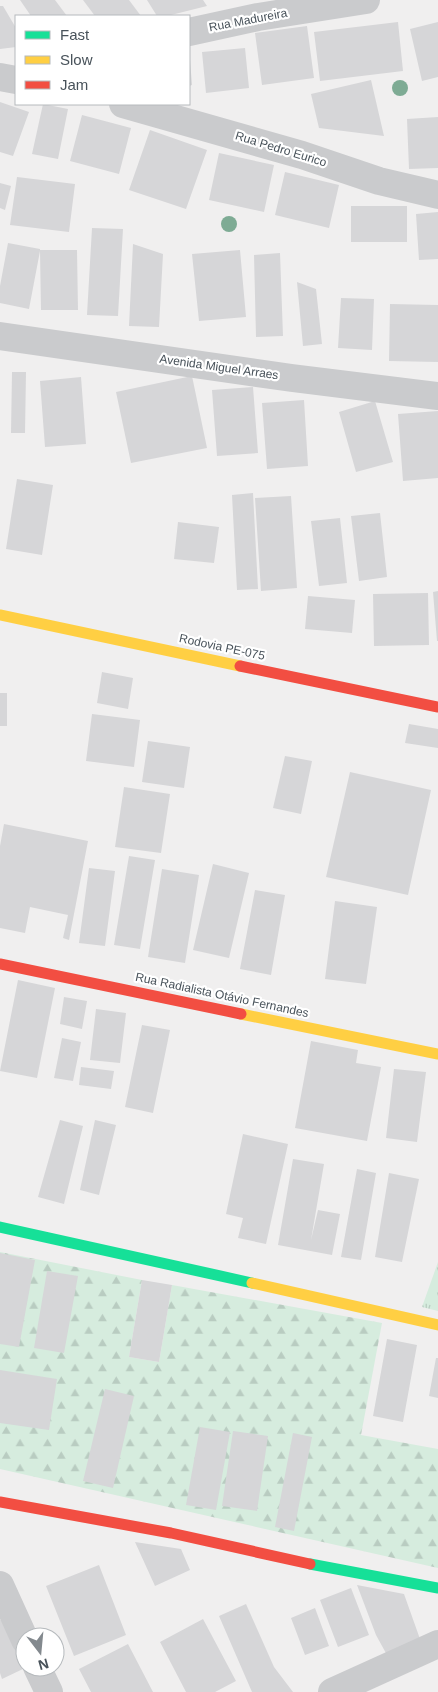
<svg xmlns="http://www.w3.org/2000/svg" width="438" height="1692" viewBox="0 0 438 1692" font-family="Arial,sans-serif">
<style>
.grass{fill:url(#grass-tufts)}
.forest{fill:url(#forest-firs)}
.building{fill:#d6d6d8}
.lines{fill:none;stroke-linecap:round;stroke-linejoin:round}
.street{stroke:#cacbcd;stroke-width:28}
.fast{stroke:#16e098;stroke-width:11}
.slow{stroke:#ffcf43;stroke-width:11}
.jam{stroke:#f24e42;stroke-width:11}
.tree{fill:#7eab94}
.labels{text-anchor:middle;stroke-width:4.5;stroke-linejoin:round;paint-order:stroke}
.street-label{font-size:12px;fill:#48525a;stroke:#fff}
</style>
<defs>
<pattern id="grass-tufts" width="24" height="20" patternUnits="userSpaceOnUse" patternTransform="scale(1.25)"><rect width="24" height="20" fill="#d6ecde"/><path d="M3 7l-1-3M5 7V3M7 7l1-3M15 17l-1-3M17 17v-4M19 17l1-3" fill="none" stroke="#b9ccc1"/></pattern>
<pattern id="forest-firs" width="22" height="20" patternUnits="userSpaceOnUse" patternTransform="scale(1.25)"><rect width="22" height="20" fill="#d6ecde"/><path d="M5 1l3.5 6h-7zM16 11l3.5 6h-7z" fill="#b9ccc1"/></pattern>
</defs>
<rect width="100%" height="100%" fill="#f0efef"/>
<path class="grass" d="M438,1262V1311L422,1307Z"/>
<path class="forest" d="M0,1252L142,1280L129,1357L159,1362L172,1285L382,1323L361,1435L438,1449V1568L0,1469Z"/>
<path class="building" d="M20,0H55L67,16H31Z
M83,0H129L141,16H95Z
M147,0H203L207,6L167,16H157Z
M0,6H3L16,28V47L0,49Z
M398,22L403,71L320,81L314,32Z
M438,22V77L422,81L410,29Z
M307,26L314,78L262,85L255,33Z
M245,48L249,88L206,93L202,52Z
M189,60H190L192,85L189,86Z
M371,80L384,136L319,128L311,94Z
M0,102L29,112L13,156L0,152Z
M43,104L68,109L58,159L32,154Z
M82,115L131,128L119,174L70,161Z
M438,117V168L409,169L407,119Z
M150,130L207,150L186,209L129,190Z
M219,153L274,165L264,212L209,200Z
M285,172L339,185L329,228L275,215Z
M17,177L75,184L69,232L10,225Z
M0,183L11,186L5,210L0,208Z
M351,206H407V242H351Z
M438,212V259L419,260L416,214Z
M92,228L123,229L118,316L87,315Z
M8,243L40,249V250H77L78,310H41L40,251L29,309L0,303V286Z
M133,244L163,254L159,327L129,326Z
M240,250L246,317L199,321L192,254Z
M280,253L283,336L256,337L254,255Z
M297,282L316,289L322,344L303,346Z
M341,298L374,299L372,350L338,348Z
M390,304L438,305V362L389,361Z
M12,372H26L25,433H11Z
M192,376L207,448L131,463L116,392Z
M81,377L86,444L45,447L40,381Z
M253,387L258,453L217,456L212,390Z
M304,400L308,466L267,469L262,403Z
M375,401L393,462L356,472L339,412Z
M438,411V478L403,481L398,414Z
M17,479L53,485L42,555L6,549Z
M253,493L258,589L237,590L232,495Z
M291,496L297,588L261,591L255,498Z
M380,513L387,577L359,581L351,516Z
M340,518L347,583L319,586L311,521Z
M178,522L219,527L214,563L174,559Z
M438,591V641H437L433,592Z
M428,593L429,645L374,646L373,594Z
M308,596L355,600L352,633L305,629Z
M102,672L133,678L128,709L97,703Z
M0,693H7V726H0Z
M92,714L140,720L134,767L86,761Z
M409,724L438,729V748L405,743Z
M148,741L190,747L184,788L142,782Z
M285,756L312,761L301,814L273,808Z
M350,772L431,790L408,895L326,877Z
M124,787L170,794L161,853L115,847Z
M4,824L88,841L69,940L63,938L68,915L30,907L25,933L0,928V846Z
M129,856L155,860L140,949L114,945Z
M213,864L249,873L229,958L193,950Z
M89,868L115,871L105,946L79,943Z
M162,869L199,875L185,963L148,957Z
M255,890L285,895L271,975L240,969Z
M335,901L377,907L366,984L325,979Z
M18,980L55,988L37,1078L0,1071Z
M64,997L87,1001L82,1029L60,1024Z
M96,1009L126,1013L120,1063L90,1060Z
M142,1025L170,1030L153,1113L125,1107Z
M62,1038L81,1042L73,1081L54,1078Z
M311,1041L358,1050L356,1063L381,1067L367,1141L295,1128Z
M81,1067L114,1071L111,1089L79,1085Z
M394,1069L426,1072L417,1142L386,1138Z
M60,1120L83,1126L64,1204L38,1197Z
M95,1120L116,1125L99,1195L80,1190Z
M243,1134L288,1144L266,1244L238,1238L243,1218L226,1214Z
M293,1159L324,1164L311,1240L318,1210L340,1214L332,1255L278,1245Z
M357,1169L376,1173L361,1260L341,1257Z
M389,1173L419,1179L402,1262L375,1257Z
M0,1253L35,1260L19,1347L0,1344Z
M47,1271L78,1276L64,1353L34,1348Z
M142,1280L172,1285L159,1362L129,1357Z
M387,1339L417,1345L403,1422L373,1416Z
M436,1358H438V1398L429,1396Z
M0,1370L57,1379L49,1430L0,1423Z
M105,1389L134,1396L113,1488L83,1481Z
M200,1427L230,1432L216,1510L186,1505Z
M233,1431L268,1436L257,1511L222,1506Z
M293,1433L312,1437L294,1531L275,1527Z
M135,1542L181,1549L190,1570L155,1586Z
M99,1565L126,1635L74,1656L46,1586Z
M357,1585L404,1594L420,1639L387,1655L376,1635Z
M351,1588L369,1635L338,1647L320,1600Z
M246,1604L274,1667L293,1692H252L219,1616Z
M315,1608L329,1646L305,1655L291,1618Z
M5,1618L25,1662V1668L2,1679L0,1673V1620Z
M203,1619L236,1681L215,1692H186L160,1642Z
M128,1644L153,1692H91L79,1669Z"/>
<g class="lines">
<path class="street" d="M189,32L258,17L366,0
M0,77L16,80
M123,104L302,155L379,181L438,195
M0,336L292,378L438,396
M0,1585L25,1640
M37,1667L49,1692
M332,1692L438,1644"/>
<path class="fast" d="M0,1227L252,1283
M310,1564L438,1588"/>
<path class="slow" d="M0,615L240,666
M241,1014L438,1054
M252,1283L438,1325"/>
<path class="jam" d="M240,666L438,707
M0,964L241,1014
M0,1502L171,1533L310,1564"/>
</g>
<g class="tree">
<circle cx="400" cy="88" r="8"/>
<circle cx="229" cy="224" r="8"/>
</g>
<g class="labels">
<g class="street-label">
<text transform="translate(248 20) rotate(-11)" y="4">Rua Madureira</text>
<text transform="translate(281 149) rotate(17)" y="4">Rua Pedro Eurico</text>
<text transform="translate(219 367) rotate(8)" y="4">Avenida Miguel Arraes</text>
<text transform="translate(222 647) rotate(12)" y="4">Rodovia PE-075</text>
<text transform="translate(222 995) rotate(12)" y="4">Rua Radialista Otávio Fernandes</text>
</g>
</g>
<rect x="15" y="15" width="175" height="90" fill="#ffffff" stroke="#b6babd"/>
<rect x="25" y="31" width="25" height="8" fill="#16e098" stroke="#b6babd"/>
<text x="60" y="40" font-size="15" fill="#48525a">Fast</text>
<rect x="25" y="56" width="25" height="8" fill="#ffcf43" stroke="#b6babd"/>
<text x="60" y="65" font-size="15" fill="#48525a">Slow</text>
<rect x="25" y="81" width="25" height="8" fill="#f24e42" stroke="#b6babd"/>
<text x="60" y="90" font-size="15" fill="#48525a">Jam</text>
<g transform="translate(40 1652) rotate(164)"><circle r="24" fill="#ffffff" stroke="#b6babd"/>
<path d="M0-4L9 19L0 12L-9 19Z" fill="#83898e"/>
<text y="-8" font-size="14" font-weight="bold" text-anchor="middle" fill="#48525a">N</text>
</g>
</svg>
